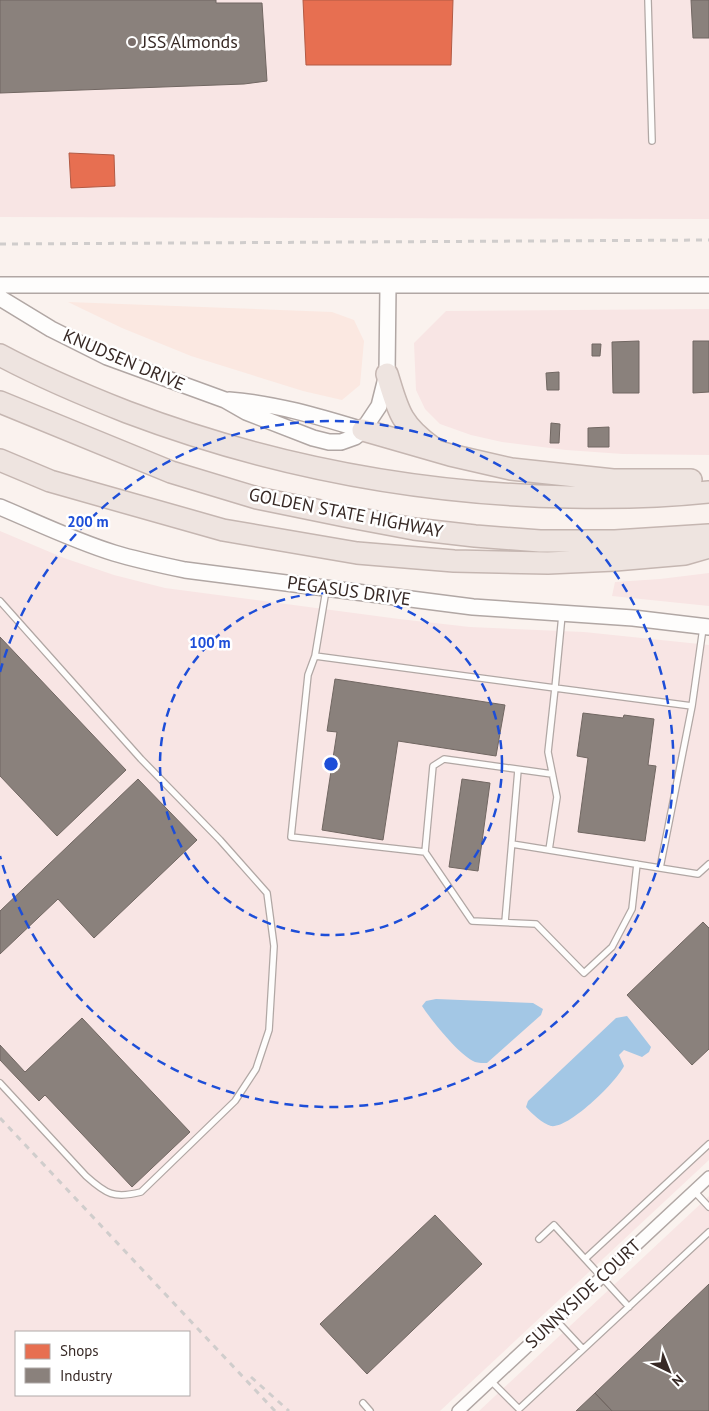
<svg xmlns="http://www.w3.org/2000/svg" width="709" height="1411" viewBox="0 0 709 1411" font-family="'PT Sans',sans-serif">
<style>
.built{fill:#fbe8e1}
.industrial{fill:#f8e5e4;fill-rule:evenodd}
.water{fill:#a3c7e5}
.shops{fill:#e76f51;stroke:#b25a44}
.industry{fill:#8a817c;stroke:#716762}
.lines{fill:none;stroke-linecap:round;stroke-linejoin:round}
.service-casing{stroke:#b1a7a4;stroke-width:8}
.minor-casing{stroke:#b1a7a4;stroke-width:14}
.tertiary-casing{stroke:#b1a7a4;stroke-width:18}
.motorway-casing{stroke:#c5b6b1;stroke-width:24}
.service{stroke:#fefdfc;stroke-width:5.5}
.minor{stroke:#fefdfc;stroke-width:11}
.tertiary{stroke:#fefdfc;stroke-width:15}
.motorway{stroke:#eee4e0;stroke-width:21}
.rail{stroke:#d0cdcc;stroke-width:3;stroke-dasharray:6 6;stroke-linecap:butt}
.ring{fill:none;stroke:#1d4ed8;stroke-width:2.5;stroke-dasharray:9 6}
.poi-dot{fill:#7b6f6b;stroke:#fff;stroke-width:2}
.labels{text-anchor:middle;stroke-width:5;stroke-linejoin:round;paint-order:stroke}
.poi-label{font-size:18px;fill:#372925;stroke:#fff;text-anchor:start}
.street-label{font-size:18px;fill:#372925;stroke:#fff}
.centre{fill:#1d4ed8;stroke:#fff;stroke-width:2.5}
.ring-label{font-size:15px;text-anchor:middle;font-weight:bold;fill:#1d4ed8;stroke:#fff;stroke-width:5;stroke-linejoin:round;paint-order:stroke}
</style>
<rect width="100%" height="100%" fill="#faf2ee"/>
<path class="built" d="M68,302L332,312L354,320L364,341L360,385L342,400L303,391L191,356L122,328Z"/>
<path class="industrial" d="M0,0H709V219L0,217Z
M709,309V455L623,454L566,450L502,442L471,435L440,424L425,409L416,390L414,343L446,311Z
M0,531L64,558L114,575L165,588L399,619L470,627L584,632L709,645V1160L440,1411H0ZM16,1332H189V1395H16Z
M709,573V606L612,596L615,582L660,579Z
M709,1196V1411H479Z"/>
<path class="water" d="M436,999L533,1003L543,1009L541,1015L487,1063C484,1063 478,1063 475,1062C460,1056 431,1020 422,1006L426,1001Z
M627,1016L651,1047L649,1052L642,1057L624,1050L619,1055L624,1066C617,1081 569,1129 551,1126C543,1124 531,1113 526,1107L528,1101L616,1018Z"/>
<path class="shops" d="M303,0H453L451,65H306Z
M69,153L114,155L115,186L71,188Z"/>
<path class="industry" d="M0,0H216V3H262L267,81L244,84L0,93Z
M691,0H709V38H693Z
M639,341V393H613L612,342Z
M693,341H709V392L693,393Z
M592,344H601L600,356H592Z
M559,372V390H547L546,373Z
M551,423L560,424L559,443H550Z
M609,427V447H588V428Z
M0,637L126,770L57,836L0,776Z
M335,679L505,705L496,756L398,741L383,840L322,830L337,732L327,731Z
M583,713L623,718L624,715L654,719L648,765L656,766L645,841L578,832L588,758L577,756Z
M138,779L197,840L94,938L58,899L0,954V911Z
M462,779L490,783L478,871L449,867Z
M703,922L709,928V1049L692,1065L627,995Z
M82,1018L190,1132L132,1187L45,1095L39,1101L0,1060V1045L25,1072Z
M435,1215L482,1264L367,1374L320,1324Z
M709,1284V1411H612L595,1393Z
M595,1393L612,1411H576Z"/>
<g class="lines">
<defs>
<path id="service" d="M648,0L652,141
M326,590L315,656L555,688L562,615
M0,601L141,759L220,840L267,893L274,946L269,1030L256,1069L235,1101L141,1192C114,1199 106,1194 86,1176L0,1083
M315,656L308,675L291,837L425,852
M692,706L660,868L698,874L709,864
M552,774L444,759L433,766L425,852L472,921L536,924L584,973L612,947L632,909L637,864
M512,844L660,868
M549,850L557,797L548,752L555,688L692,706L703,628
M505,922L518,770
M694,1191L709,1207
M539,1239L554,1225L585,1259
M629,1307L585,1259L709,1144
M556,1320L583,1349
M490,1380L519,1409L709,1232
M363,1403L370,1411"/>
<path id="minor" d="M458,1411L709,1177"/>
<path id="tertiary" d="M0,285H709
M0,298L51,329L107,357L225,400L246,412L313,438L329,442H341L355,437L363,430L379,406L387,374L388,286
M229,400C274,403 320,417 363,430
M0,507C38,523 75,541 114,553C137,560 161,565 185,570L473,607L633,618L709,627"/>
<path id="motorway" d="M0,355C41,377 84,395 127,412C270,466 417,494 570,497C616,498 663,497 709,492
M387,374C398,410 400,424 432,447
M0,402L171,472L257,498L345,516L414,529L475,536L540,541H615L709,535
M363,430L450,455L511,469L613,480H691
M0,460L50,481L223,530L357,553L454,561L548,563L615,560L685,554L709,547"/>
</defs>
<use href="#service" class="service-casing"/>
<use href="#minor" class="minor-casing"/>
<use href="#tertiary" class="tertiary-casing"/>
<use href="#motorway" class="motorway-casing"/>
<use href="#service" class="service"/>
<use href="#minor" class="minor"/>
<use href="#tertiary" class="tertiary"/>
<use href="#motorway" class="motorway"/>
<path class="rail" d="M0,244L709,240
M0,1118L275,1411
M251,1377L289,1411"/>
</g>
<g class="ring">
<circle cx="331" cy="764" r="171"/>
<path d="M0 672A343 343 0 1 1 0 856"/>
</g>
<circle class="poi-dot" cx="132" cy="42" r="5"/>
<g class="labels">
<g class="poi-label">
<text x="142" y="48">JSS Almonds</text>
</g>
<g class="street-label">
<text transform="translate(124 360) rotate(23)" y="6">KNUDSEN DRIVE</text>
<text transform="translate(346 513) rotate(11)" y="6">GOLDEN STATE HIGHWAY</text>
<text transform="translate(349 591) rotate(8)" y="6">PEGASUS DRIVE</text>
<text transform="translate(583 1294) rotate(-43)" y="6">SUNNYSIDE COURT</text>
</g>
</g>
<circle cx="331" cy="764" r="8" class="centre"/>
<g class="ring-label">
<text x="88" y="527">200 m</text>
<text x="210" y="648">100 m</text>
</g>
<rect x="15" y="1331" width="175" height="65" fill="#ffffff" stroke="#afa9a8"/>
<rect x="25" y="1344" width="25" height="15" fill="#e76f51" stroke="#afa9a8"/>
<text x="60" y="1356" font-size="15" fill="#372925">Shops</text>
<rect x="25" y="1368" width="25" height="15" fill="#8a817c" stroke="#afa9a8"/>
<text x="60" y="1381" font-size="15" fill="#372925">Industry</text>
<g transform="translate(669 1371) rotate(137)" stroke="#ffffff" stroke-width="4" paint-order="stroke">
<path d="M0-4L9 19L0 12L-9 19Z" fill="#372925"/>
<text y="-8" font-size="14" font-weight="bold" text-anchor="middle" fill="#372925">N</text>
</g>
</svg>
